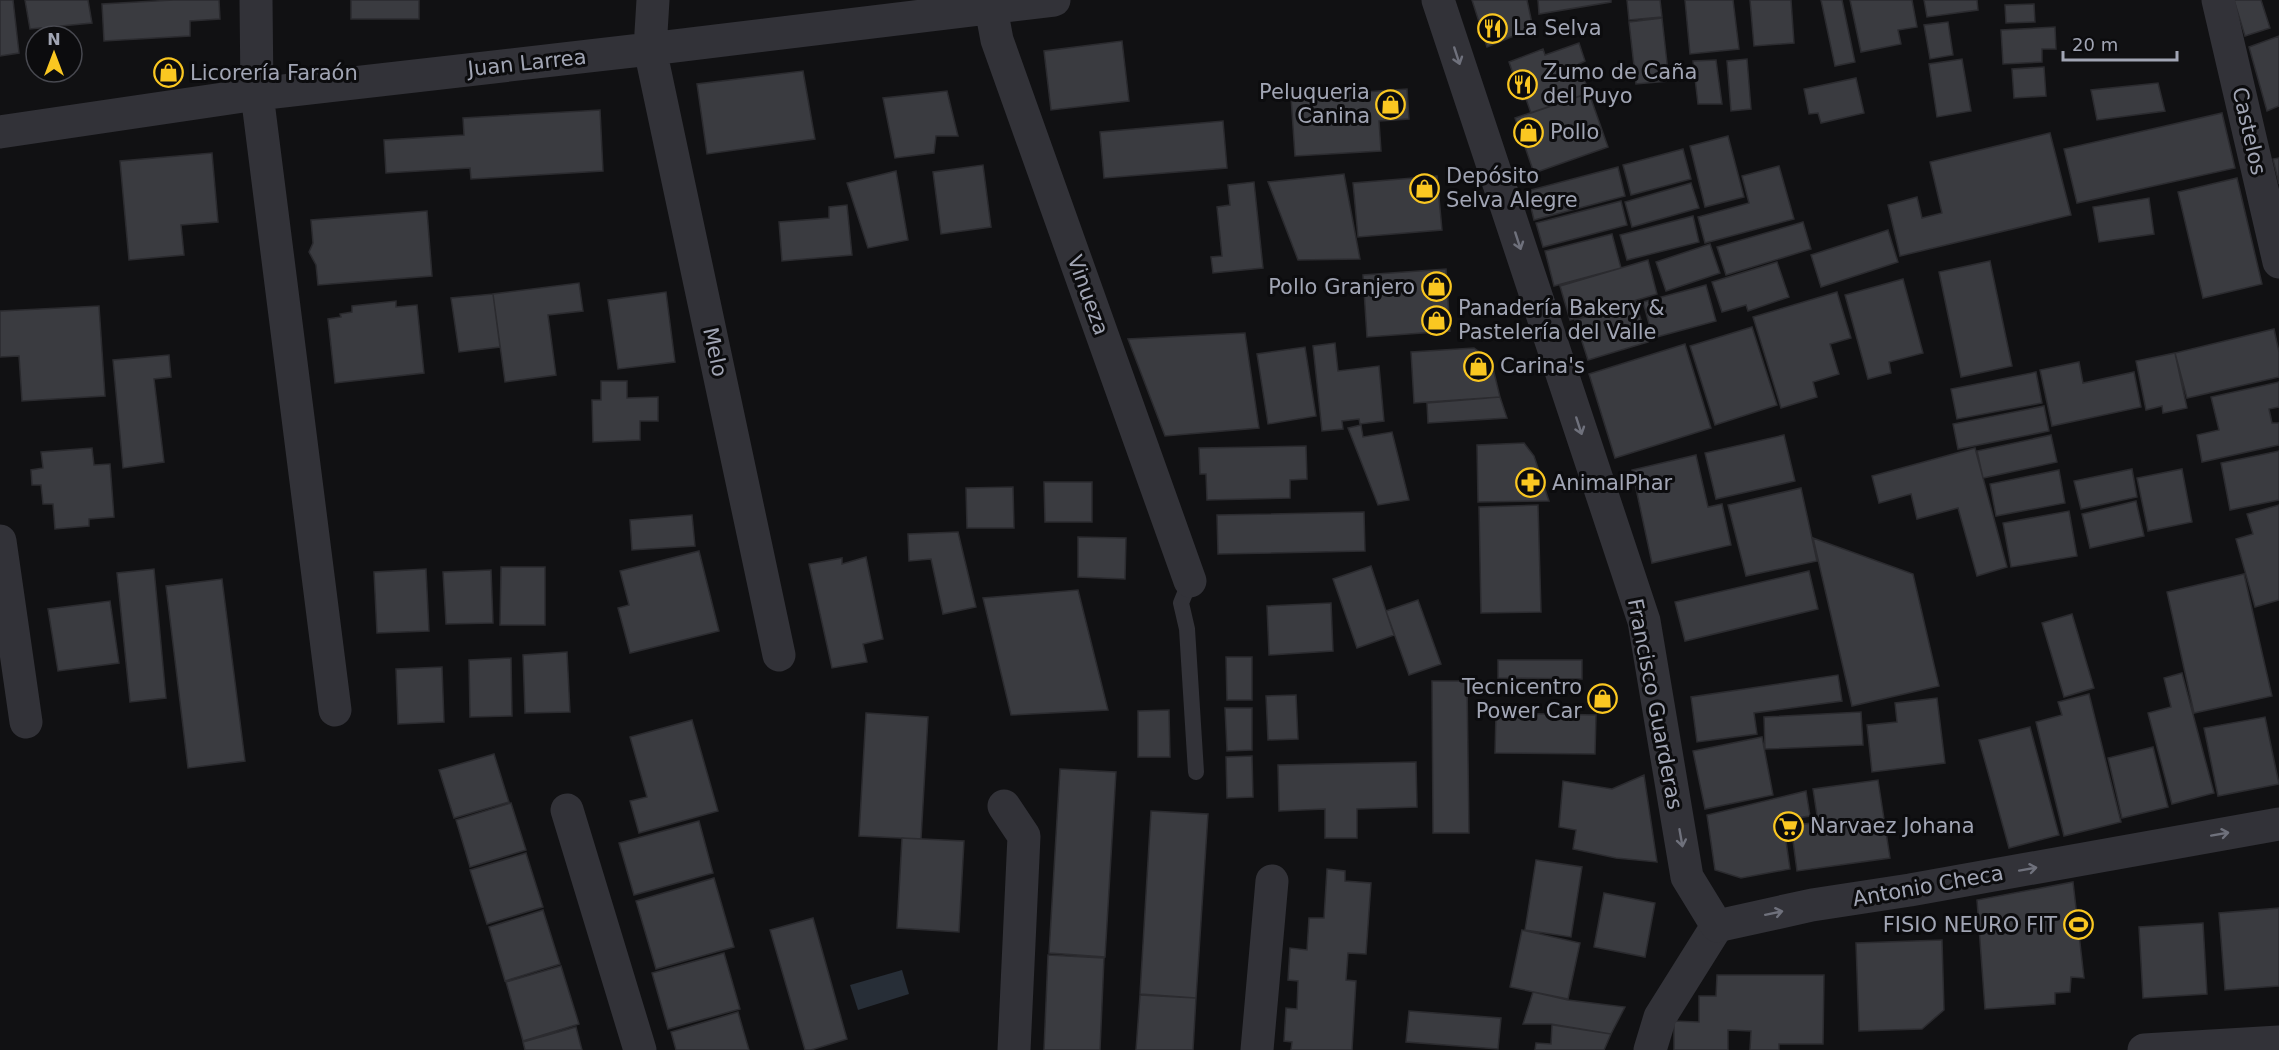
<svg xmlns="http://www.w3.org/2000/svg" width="2279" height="1050" viewBox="0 0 2279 1050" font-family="'DejaVu Sans',sans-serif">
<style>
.water{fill:#272e37}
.building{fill:#3a3b40;stroke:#2b2b2f;stroke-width:1.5}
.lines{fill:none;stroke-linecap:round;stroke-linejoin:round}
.service{stroke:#323238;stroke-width:16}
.minor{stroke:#323238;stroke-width:33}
.tertiary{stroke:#323238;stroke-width:33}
.oneway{stroke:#6f717c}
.labels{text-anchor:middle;stroke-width:6;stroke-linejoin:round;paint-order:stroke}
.poi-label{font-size:21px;fill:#a1a5b4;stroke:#0c0c0e;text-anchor:start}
.street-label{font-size:21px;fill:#a1a5b4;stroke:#0c0c0e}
</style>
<rect width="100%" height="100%" fill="#111113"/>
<path class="water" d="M902,970L909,994L858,1010L850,985Z"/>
<path class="building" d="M0,0H13L19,53L0,56Z
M25,0H88L92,23L30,29Z
M173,0H219L220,19L190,21V36L104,41L102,4Z
M351,0H419V19H351Z
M1472,0H1527L1533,28L1487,47Z
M1538,0H1611V2L1539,14Z
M1627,0H1660L1662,17L1629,20Z
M1685,0H1733L1739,49L1690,54Z
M1750,0H1791L1794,43L1754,46Z
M1821,0H1842L1855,62L1835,66Z
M1850,0H1912L1917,27L1898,30L1901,44L1861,52Z
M1924,0H1977L1978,10L1927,17Z
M2234,0H2261L2270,28L2245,36Z
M2034,4L2035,22L2006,23L2005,5Z
M1662,18L1669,81L1636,84L1629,22Z
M1948,22L1953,55L1930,59L1924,25Z
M2055,27L2056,49H2042V62L2003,64L2001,30Z
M2279,36V106L2267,111L2249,47Z
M1122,41L1129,101L1051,110L1044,51Z
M1579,43L1585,61L1579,64L1589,93L1531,113L1526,99L1522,100L1509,62L1543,49L1545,55Z
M1747,59L1751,109L1731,111L1727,61Z
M1962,59L1971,111L1937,117L1929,64Z
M1716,60L1722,104H1698L1693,61Z
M2044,67L2046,96L2014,98L2012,69Z
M803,71L815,139L707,154L697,84Z
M1856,78L1864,113L1821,123L1818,113L1809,114L1804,89Z
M2158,83L2165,111L2097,120L2091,90Z
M1407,89L1409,119L1379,121L1381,151L1295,156L1291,97Z
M947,91L958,136H936L934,153L895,158L883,98Z
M1589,93L1608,147L1534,173L1515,118Z
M600,110L603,171L471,179L470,168L386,173L384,140L464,135L463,118Z
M2222,113L2235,168L2077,203L2064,149Z
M1223,121L1227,168L1104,178L1100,132Z
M2050,133L2071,215L1900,256L1888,205L1917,197L1922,218L1942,213L1930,162Z
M1728,136L1744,197L1705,207L1690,146Z
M1683,149L1691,179L1631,195L1623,165Z
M212,153L218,222L181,225L184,255L129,260L120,161Z
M2279,158V184L2273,159Z
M983,165L991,227L941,234L933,172Z
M1779,166L1794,219L1705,243L1698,217L1749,203L1742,176Z
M1618,167L1625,196L1534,220L1527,191Z
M896,171L908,240L868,248L847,183Z
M1344,174L1360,259L1298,260L1268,182Z
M1437,176L1442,230L1358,237L1353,183Z
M2237,178L2262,284L2203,298L2178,192Z
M1254,182L1263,268L1213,273L1211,257L1222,256L1217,207L1230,205L1228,185Z
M1691,183L1699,208L1632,227L1625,202Z
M2149,198L2154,234L2099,242L2093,207Z
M1621,201L1627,225L1543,247L1536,223Z
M847,205L852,255L782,261L779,222L829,218V207Z
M427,211L432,276L318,285L316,265L309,252L313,243L311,220Z
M1693,216L1699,242L1627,260L1620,235Z
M1803,222L1811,249L1726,275L1717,247Z
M1888,230L1898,262L1821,287L1811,255Z
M1612,234L1621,268L1554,286L1545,251Z
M1710,244L1720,273L1666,291L1656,262Z
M1648,260L1657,294L1570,320L1560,286Z
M1990,261L2012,366L1961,377L1939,272Z
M1777,262L1789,297L1748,311L1746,305L1722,312L1712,282Z
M1446,269L1450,331L1367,337L1363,275Z
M1903,279L1923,353L1889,362L1891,373L1868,379L1845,295Z
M579,283L583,311L548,315L556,375L505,382L493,294Z
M1706,285L1716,321L1653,338L1643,302Z
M666,292L675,362L618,369L608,300Z
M1837,292L1851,338L1830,344L1839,374L1813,382L1817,397L1781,408L1753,317Z
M493,294L500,347L459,352L451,298Z
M396,301V307L417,305L424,373L335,383L328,319L341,317L340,314L352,312V306Z
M1635,301L1648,342L1588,360L1575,320Z
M99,306L105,396L22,401L19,356L0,357V311Z
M1752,327L1777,405L1715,425L1690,346Z
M2274,329L2279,352V377L2187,398L2175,353Z
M1245,333L1259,428L1165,436L1128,339Z
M1335,343L1338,371L1379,366L1384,421L1360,424L1359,419L1342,421L1343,429L1322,431L1313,346Z
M1685,344L1711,428L1615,458L1589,374Z
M1305,347L1316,416L1268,424L1257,354Z
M1474,348L1491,360L1500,397L1414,403L1411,352Z
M2175,353L2187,408L2163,413L2162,406L2146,410L2136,361Z
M169,355L171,377L154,379L164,462L123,468L113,360Z
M2079,362L2083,383L2134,372L2141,407L2052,426L2040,370Z
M2036,372L2042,403L1957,419L1951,389Z
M601,381H627V398L658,397V421H640V440L593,442L592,400H601Z
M2279,382V407L2269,409L2272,423H2279V445L2202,462L2197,435L2219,430L2211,397Z
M1500,397L1507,418L1428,423L1427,403Z
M2044,406L2049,431L1958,449L1953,424Z
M1361,425L1363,437L1392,432L1409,500L1378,505L1348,428Z
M1784,435L1795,481L1716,499L1705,453Z
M2051,435L2057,462L1983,478L1977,451Z
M1524,443L1534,456L1549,501L1478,502L1477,445Z
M1306,446L1307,479L1290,480V498L1207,500L1206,474H1200L1199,448Z
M92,448L94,465L110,464L114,517L89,519V526L55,529L53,504H43L41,485H32L31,470L43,468L41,452Z
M1975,448L2007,567L1977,576L1958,508L1917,519L1911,494L1879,503L1872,476Z
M2279,451V500L2230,510L2221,463Z
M1696,455L1708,507L1722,504L1731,545L1652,563L1632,470Z
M2132,469L2137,497L2081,509L2074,481Z
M2182,469L2192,522L2148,531L2137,478Z
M2059,470L2065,503L1996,516L1990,484Z
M1044,482H1092V522H1045Z
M1013,487L1014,528H967L966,488Z
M1801,488L1817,561L1746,576L1728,505Z
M2136,501L2144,536L2090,548L2082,514Z
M1538,505L1541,612L1481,613L1479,507Z
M2279,505V600L2255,607L2236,539L2253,534L2247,514Z
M2069,511L2077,556L2011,567L2003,523Z
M1364,512L1365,551L1218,554L1217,515Z
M692,515L695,546L632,550L630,520Z
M958,532L976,607L943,614L931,559L909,561L908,534Z
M1078,537L1126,538L1125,579L1078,577Z
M1813,538L1913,574L1939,686L1852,706Z
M699,551L719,631L630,653L618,608L629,605L620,571Z
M866,557L883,639L863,644L867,662L832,668L809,564L842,558V564Z
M1371,566L1394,635L1357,648L1333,579Z
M501,567H545V625H500Z
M154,569L166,698L130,702L117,573Z
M426,569L429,631L377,633L374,572Z
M491,570L493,623L446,624L443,572Z
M1809,571L1818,609L1685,641L1675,602Z
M2244,574L2272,696L2194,713L2167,592Z
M222,579L245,761L188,768L166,586Z
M1078,590L1108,710L1011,715L983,598Z
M1418,600L1441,664L1409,675L1386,611Z
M110,601L119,663L58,671L48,609Z
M1331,603L1333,651L1269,655L1267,606Z
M2072,614L2094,688L2064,697L2042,623Z
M567,652L570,712L525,713L523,655Z
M1226,657H1252V700H1227Z
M511,658L512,716L470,717L469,660Z
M1498,660H1582V679L1498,678Z
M442,667L444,722L398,724L396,669Z
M2182,673L2214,793L2172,804L2148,713L2171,707L2164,678Z
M1838,675L1842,701L1754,713L1757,734L1697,742L1691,697Z
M1432,681H1467L1469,833H1433Z
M2089,694L2121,822L2064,836L2036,722L2062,715L2058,702Z
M1296,695L1298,739L1268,740L1266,696Z
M1937,698L1945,763L1872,772L1867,725L1897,722L1895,703Z
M1225,708H1252V750L1227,751Z
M1169,710L1170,757H1138V711Z
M1861,712L1863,745L1765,749L1764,717Z
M866,713L928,717L921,839L859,836Z
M1496,713L1596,715L1595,754L1495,753Z
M2265,717L2279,784L2218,796L2204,728Z
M692,720L718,811L639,833L630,801L647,797L630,737Z
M2030,727L2059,835L2009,848L1979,740Z
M1762,737L1773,795L1705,809L1693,751Z
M2153,747L2168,807L2122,818L2108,758Z
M494,754L509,802L454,818L439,770Z
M1252,756L1253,797L1227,798L1226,757Z
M1416,762L1417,807L1357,809V838H1325V809L1279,811L1278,765Z
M1060,769L1116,772L1105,957L1049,953Z
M1644,775L1657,862L1616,858L1573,849L1576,830L1559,827L1563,781L1612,789Z
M1878,780L1890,858L1797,871L1791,826L1818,822L1813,789Z
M1806,791L1810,816L1783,820L1790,869L1741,878L1715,870L1707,815Z
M511,803L526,850L470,867L456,820Z
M1151,811L1208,814L1196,998L1140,994Z
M699,821L713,873L634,895L619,843Z
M902,838L964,841L959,932L897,928Z
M526,853L543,907L487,924L470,870Z
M1536,860L1582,867L1571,937L1525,930Z
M1327,869L1345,871V881L1371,883L1366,954L1348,953L1346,980L1356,981L1352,1050H1291L1292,1042L1284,1041L1286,1008L1297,1009L1298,981L1288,980L1290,948L1307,950L1309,918H1324Z
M714,878L734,947L656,969L636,901Z
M2073,882L2084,978L2071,977L2070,992L2055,993V1004L1985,1009L1977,900Z
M1604,893L1655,903L1645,957L1594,947Z
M2279,908V986L2225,990L2219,913Z
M543,910L560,964L505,981L489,927Z
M813,918L847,1039L811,1050H805L770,930Z
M2203,923L2207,994L2143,998L2139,927Z
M1522,930L1580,943L1568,999L1510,987Z
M1942,940L1944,1010L1922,1029L1859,1031L1856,943Z
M724,953L740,1009L668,1029L652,973Z
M1048,955L1104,958L1100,1050H1044Z
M561,966L579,1024L523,1041L506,982Z
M1717,975H1824L1823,1044H1779V1050H1750L1751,1031L1728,1030V1050H1674V1021L1699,1022V996H1716Z
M1533,992L1568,1000L1625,1007L1611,1034L1551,1024H1523Z
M1140,995L1196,998L1193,1050H1136Z
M1409,1011L1501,1018L1498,1049L1406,1042Z
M738,1012L749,1050H676L671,1032Z
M1552,1025H1553L1611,1034L1604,1050H1535L1536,1043L1551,1044Z
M576,1027L582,1050H525L523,1042Z"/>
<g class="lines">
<path class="service" d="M1190,581L1181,603L1187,629L1196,772"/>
<path class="minor" d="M256,0L257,94L335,710
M653,0L650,49L779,655
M992,0L991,8L997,40L1190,581
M2218,0L2279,262
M0,132L257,94L650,49L1054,0
M0,541L26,722
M1004,806L1024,836L1014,1050
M567,810L640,1050
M1257,1050L1272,881
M1650,1050L1660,1017L1717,926
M2144,1050L2279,1042"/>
<path class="tertiary" d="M1438,0L1644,621L1687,877L1717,926L1812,905L1910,890L2279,824"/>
</g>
<defs><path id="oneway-shaft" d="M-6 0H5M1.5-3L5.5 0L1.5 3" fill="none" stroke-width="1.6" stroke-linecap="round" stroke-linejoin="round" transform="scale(1.5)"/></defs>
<g class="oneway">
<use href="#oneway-shaft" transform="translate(1457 56) rotate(72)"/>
<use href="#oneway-shaft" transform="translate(1518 241) rotate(72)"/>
<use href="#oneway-shaft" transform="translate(1579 426) rotate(72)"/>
<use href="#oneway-shaft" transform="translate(2220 834) rotate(-10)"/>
<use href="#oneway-shaft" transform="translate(1681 838) rotate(80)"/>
<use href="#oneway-shaft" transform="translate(2028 869) rotate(-10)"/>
<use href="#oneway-shaft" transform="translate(1774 913) rotate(-12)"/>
</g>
<defs>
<symbol id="restaurant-ring" viewBox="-11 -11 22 22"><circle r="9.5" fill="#0c0c0e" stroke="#fac721" stroke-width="1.5"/><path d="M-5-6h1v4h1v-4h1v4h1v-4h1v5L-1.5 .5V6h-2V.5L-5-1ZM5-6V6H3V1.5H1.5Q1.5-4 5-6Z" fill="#fac721"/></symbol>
<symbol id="shop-ring" viewBox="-11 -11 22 22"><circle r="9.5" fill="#0c0c0e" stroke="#fac721" stroke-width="1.5"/><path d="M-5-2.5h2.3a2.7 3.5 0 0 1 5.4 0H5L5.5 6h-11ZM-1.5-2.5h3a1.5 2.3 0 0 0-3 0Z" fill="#fac721"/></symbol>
<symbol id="pharmacy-ring" viewBox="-11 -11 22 22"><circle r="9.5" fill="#0c0c0e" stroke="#fac721" stroke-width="1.5"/><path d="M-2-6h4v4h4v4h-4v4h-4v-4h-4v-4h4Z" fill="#fac721"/></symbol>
<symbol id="supermarket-ring" viewBox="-11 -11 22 22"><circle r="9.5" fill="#0c0c0e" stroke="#fac721" stroke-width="1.5"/><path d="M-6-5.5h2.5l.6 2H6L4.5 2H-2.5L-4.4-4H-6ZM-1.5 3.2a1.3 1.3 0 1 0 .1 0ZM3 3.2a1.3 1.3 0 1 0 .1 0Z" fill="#fac721"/></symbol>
<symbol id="stadium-ring" viewBox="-11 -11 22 22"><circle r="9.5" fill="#0c0c0e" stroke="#fac721" stroke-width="1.5"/><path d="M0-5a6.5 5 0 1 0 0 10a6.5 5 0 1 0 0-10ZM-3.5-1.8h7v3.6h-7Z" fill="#fac721"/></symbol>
</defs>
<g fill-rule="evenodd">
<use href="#restaurant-ring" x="1476" y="12" width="33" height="33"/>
<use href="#shop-ring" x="152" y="56" width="33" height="33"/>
<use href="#restaurant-ring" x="1506" y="68" width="33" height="33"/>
<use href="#shop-ring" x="1374" y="88" width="33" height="33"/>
<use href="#shop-ring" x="1512" y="116" width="33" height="33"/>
<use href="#shop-ring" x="1408" y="172" width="33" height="33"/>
<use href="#shop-ring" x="1420" y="270" width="33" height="33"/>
<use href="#shop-ring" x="1420" y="304" width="33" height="33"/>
<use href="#shop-ring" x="1462" y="350" width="33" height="33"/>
<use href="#pharmacy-ring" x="1514" y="466" width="33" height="33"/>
<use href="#shop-ring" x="1586" y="682" width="33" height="33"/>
<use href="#supermarket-ring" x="1772" y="810" width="33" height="33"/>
<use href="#stadium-ring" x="2062" y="908" width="33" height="33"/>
</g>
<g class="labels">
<g class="poi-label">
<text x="1513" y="35">La Selva</text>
<text x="1543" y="79">Zumo de Caña<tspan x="1543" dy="24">del Puyo</tspan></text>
<text x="190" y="80">Licorería Faraón</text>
<text x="1370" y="99" text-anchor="end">Peluqueria<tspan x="1370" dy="24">Canina</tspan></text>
<text x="1550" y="139">Pollo</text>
<text x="1446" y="183">Depósito<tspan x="1446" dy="24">Selva Alegre</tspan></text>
<text x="1415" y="294" text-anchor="end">Pollo Granjero</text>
<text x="1458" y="315">Panadería Bakery &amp;<tspan x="1458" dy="24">Pastelería del Valle</tspan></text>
<text x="1500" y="373">Carina's</text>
<text x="1552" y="490">AnimalPhar</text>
<text x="1582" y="694" text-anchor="end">Tecnicentro<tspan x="1582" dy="24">Power Car</tspan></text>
<text x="1810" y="833">Narvaez Johana</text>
<text x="2057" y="932" text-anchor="end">FISIO NEURO FIT</text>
</g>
<g class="street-label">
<text transform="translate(527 63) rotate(-6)" y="7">Juan Larrea</text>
<text transform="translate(2249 131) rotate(77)" y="7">Castelos</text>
<text transform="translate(1088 295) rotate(70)" y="7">Vinueza</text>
<text transform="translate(715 352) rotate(78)" y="7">Melo</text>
<text transform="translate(1655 704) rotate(79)" y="7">Francisco Guarderas</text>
<text transform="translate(1928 886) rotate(-10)" y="7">Antonio Checa</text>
</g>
</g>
<g transform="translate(54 54)"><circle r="28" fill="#0c0c0e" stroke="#484950" stroke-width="1.5"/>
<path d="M0-4.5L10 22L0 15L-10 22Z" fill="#fac721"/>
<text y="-9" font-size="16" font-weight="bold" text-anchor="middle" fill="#a1a5b4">N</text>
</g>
<path d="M2063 51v9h114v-9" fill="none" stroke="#a1a5b4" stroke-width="3"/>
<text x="2072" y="51" font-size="18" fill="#a1a5b4" stroke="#0c0c0e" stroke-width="4.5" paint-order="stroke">20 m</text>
</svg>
